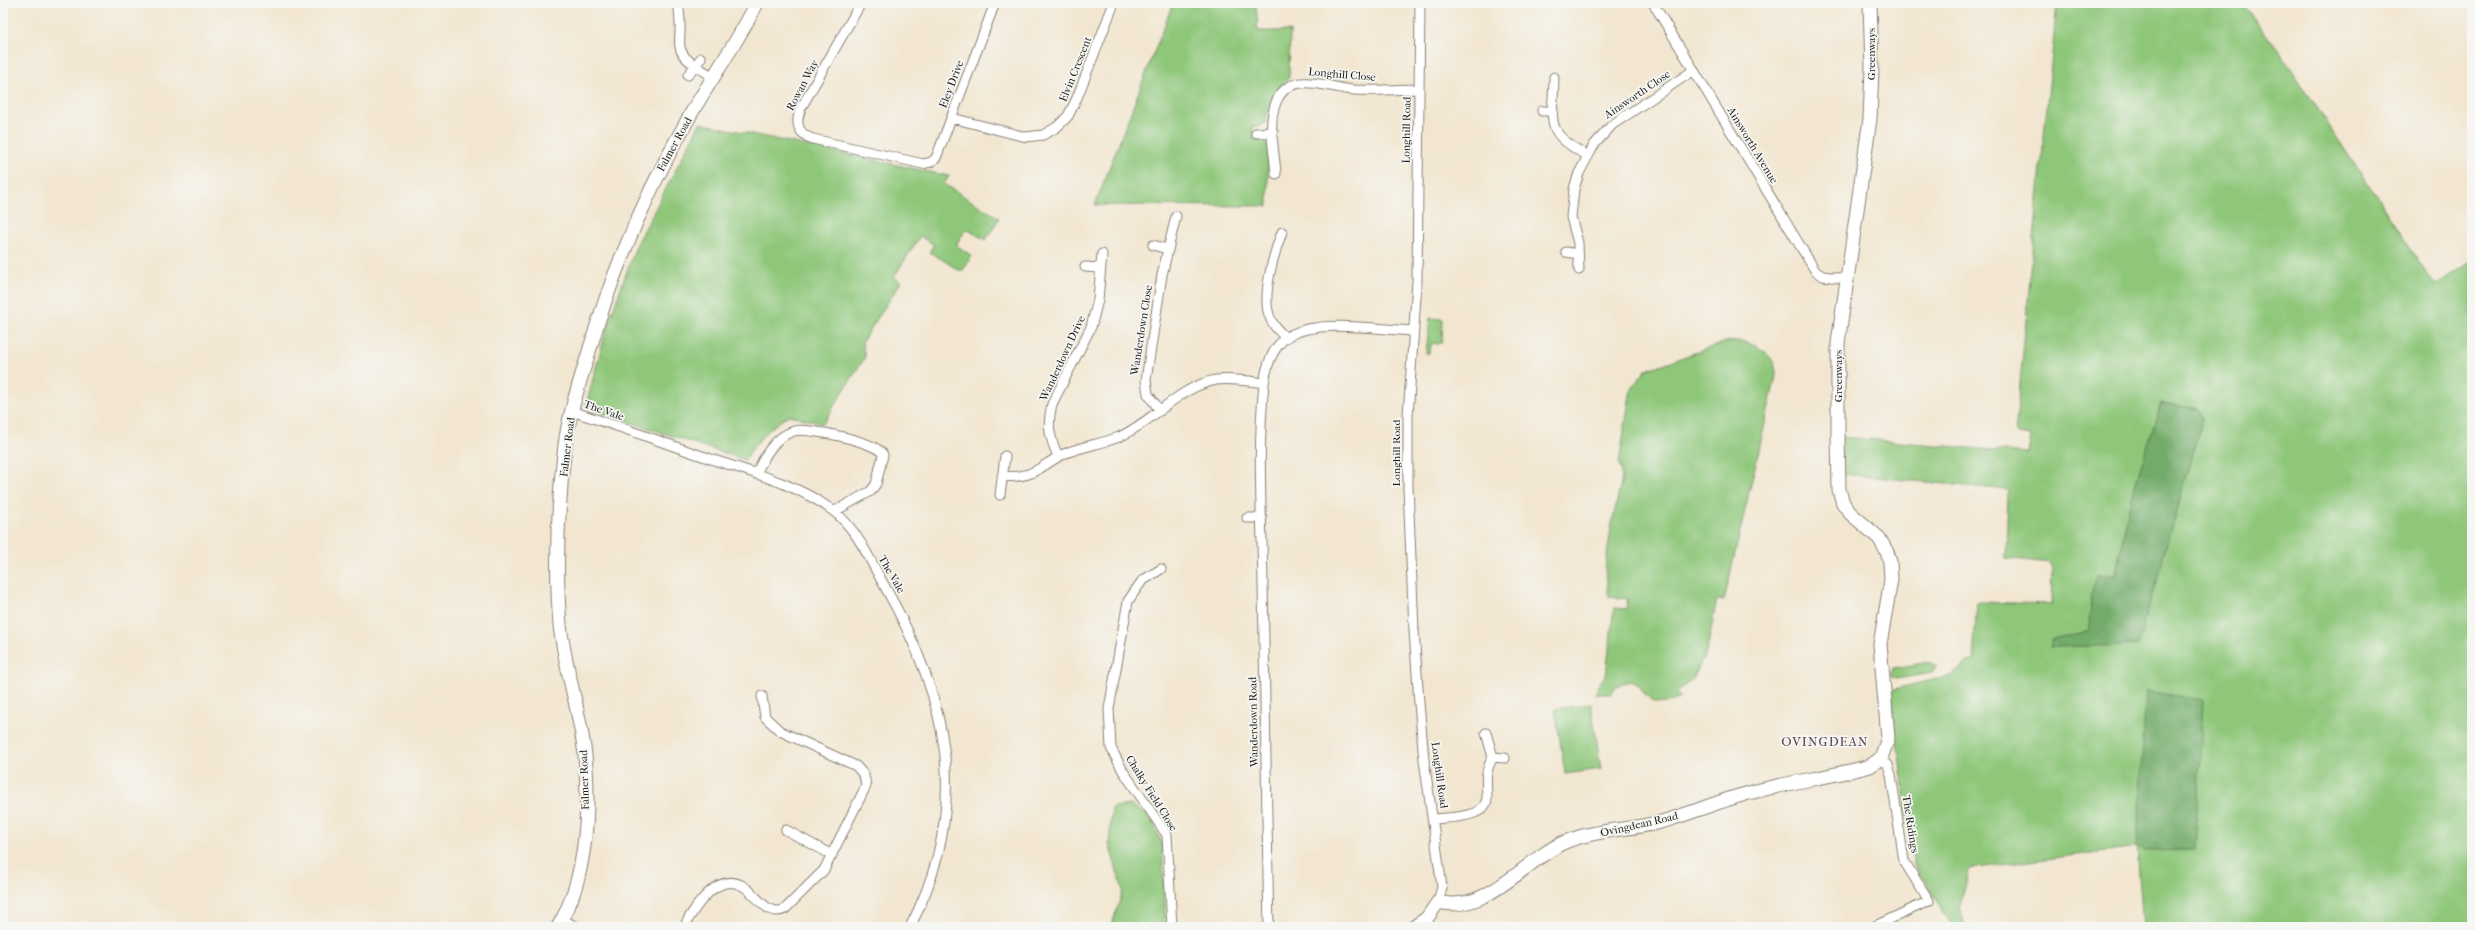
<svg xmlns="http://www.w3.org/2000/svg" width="2475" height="930" viewBox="0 0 2475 930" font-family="'IM FELL French Canon',serif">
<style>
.green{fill:#8fc77a;stroke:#56724b;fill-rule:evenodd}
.forest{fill:#73ac6a;stroke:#486443}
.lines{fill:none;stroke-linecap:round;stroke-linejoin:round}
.street-casing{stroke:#878176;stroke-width:11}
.secondary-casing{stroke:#878176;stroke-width:15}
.street{stroke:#fff;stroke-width:9}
.secondary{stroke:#fff;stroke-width:13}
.labels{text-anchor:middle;stroke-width:3.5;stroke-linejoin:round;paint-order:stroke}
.street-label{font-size:11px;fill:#1c1c1c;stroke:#f6f6f2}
.quarter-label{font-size:13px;letter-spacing:1px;fill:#61475a;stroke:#f6f6f2}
</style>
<rect width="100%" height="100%" fill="#f6f6f2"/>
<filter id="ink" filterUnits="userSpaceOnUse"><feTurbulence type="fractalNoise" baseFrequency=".025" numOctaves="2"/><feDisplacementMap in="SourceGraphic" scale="8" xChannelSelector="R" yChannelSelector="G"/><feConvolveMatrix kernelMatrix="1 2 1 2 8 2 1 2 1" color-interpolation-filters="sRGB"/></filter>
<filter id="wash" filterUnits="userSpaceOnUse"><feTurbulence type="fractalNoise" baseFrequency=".012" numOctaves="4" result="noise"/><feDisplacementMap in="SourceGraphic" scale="16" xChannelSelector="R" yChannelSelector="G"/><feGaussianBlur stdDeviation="0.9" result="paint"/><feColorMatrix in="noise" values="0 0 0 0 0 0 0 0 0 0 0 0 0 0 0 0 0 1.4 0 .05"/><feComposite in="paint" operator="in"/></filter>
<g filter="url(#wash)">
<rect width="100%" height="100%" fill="#f2e6d0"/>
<path class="green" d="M1173,3H1256L1258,31H1290L1289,78L1275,93L1270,104L1266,122L1263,125L1253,127V139L1265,140L1268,143V206L1095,205Z
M2057,3H2242L2282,55L2434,284H2439L2472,260V927H2143L2137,847L1969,869L1960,907L1965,927H1953L1914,865L1890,690L1953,675L1967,662L1973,661L1977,602L2051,604L2052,570L2049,563L2006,558L2008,490L1842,474V437L2028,453L2031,436L2015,434ZM2161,403L2198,409L2202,418L2138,645L2111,644C2109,562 2137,481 2161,403Z
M700,123L949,176L944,184L999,218L986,240L966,229L956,245L972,256L962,272L930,252L934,245L920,236L894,277L901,282L862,342L865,357L823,424L789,415C769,428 757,440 745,460L590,409L586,405L607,327L636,246Z
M1430,318L1443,319L1442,341L1438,344L1432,343L1429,353H1426Z
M1738,341C1757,344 1777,355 1776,376L1724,601L1717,599L1707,650L1693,679L1676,693L1680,698C1636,720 1650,666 1617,686L1612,694H1596L1598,685L1606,675L1614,608L1626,609L1628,599L1609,597L1605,570L1611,528L1622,478L1619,463L1630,394L1634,385L1646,370L1726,342Z
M1930,662L1936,666L1933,673L1896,679L1890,676L1893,668Z
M1591,704L1601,769L1565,774L1555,709Z
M1131,805L1151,817L1162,844L1166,927H1111L1123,891L1109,844L1112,807Z"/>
<path class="forest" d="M2161,403L2198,409L2202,418L2138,645L2049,647L2051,639L2090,631L2091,591L2097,574L2116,576L2131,498Z
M2146,691L2203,700L2195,850L2144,851L2137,847Z"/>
</g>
<g filter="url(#ink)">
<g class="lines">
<defs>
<path id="street" d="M678,3C687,49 662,48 714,77
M861,3L801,108C795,122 797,134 813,139L923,164L931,162L936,158L995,3
M1420,3L1417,281L1408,416V487L1414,630L1419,703L1424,760L1442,887L1438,902
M1653,3L1816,272L1823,276L1847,279
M688,75L701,58
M1554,77C1553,123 1543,132 1588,156
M1542,111H1553
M952,118L1026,137L1043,135L1057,127L1068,116L1077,98L1114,3
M1256,133L1273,132
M1276,174C1275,157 1269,129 1273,113C1282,65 1325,88 1354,90C1376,91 1397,89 1419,89
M1282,232C1274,253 1262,294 1269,315C1272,325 1279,331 1286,338
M1153,245L1167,249
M1566,252L1578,254
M1085,267L1100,268
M1579,270L1578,243L1571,217L1574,189L1579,173L1594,145L1612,125L1694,70
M571,411C619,426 667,444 714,460C754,473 798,485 832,510C856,527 870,560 884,585C948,698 973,806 910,927
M1160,411L1148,394L1146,380L1162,275L1176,216
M1058,456C1049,437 1047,424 1052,404L1091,327L1098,300L1102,254
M756,474C764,457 774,437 794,431C806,427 880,442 883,455L876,484L871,491L835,511
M1002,476C1030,479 1036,470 1058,457C1072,448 1102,444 1119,437C1153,422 1178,387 1216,380C1231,378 1249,381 1264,383
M1000,495L1005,456
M1247,518H1262
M1161,569L1142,581L1128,601L1109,709L1111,748L1123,771L1167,835L1172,927
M1493,757L1505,758
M1434,819C1450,817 1489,819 1487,795C1486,779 1485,771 1493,757L1486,733
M786,830L832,855
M684,927C694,908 717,871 743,886C757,894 767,918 785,909L824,870L866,786L864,775L856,766L780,731L765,717L762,696
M1269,927C1266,813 1265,699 1263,584C1262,518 1257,450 1264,384C1266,368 1271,352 1282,341C1308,316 1379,330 1413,331
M1873,927L1929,901L1904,861L1891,775L1888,765L1881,758"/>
<path id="secondary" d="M561,922L573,927
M558,927C587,879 590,810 585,755C580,711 565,669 560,625C555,566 558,504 565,445C569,414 579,384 588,355C613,268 647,190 692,112C713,76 738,41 757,3
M1414,927L1427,918L1438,902C1487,915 1525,859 1565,842C1594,830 1627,830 1657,823C1688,815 1718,801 1749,793C1789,782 1830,777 1870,766L1881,758L1888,738L1880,644L1891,580L1890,562L1887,552L1879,538L1850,513L1843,503L1839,490L1838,434V343L1870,119L1872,68L1870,3"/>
</defs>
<use href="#street" class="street-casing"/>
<use href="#secondary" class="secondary-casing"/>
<use href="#street" class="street"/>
<use href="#secondary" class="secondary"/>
</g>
</g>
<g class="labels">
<g class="street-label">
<text transform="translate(1871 54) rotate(-90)" y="4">Greenways</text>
<text transform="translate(1075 69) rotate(-68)" y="4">Elvin Crescent</text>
<text transform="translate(1342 74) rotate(5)" y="4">Longhill Close</text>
<text transform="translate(951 84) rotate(-69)" y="4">Eley Drive</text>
<text transform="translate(802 85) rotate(-62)" y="4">Rowan Way</text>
<text transform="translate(1637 94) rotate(-34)" y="4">Ainsworth Close</text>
<text transform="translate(1406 130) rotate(-89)" y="4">Longhill Road</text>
<text transform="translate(674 144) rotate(-61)" y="4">Falmer Road</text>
<text transform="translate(1753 145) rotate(59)" y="4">Ainsworth Avenue</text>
<text transform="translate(1141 330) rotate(-81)" y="4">Wanderdown Close</text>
<text transform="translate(1062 358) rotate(-65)" y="4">Wanderdown Drive</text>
<text transform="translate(1838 376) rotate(-90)" y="4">Greenways</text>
<text transform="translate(604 410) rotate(19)" y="4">The Vale</text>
<text transform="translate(567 447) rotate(-83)" y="4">Falmer Road</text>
<text transform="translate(1396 453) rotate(-90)" y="4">Longhill Road</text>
<text transform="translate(892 574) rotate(60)" y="4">The Vale</text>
<text transform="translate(1253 722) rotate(-91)" y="4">Wanderdown Road</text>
<text transform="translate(1440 775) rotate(82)" y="4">Longhill Road</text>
<text transform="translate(584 780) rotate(-92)" y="4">Falmer Road</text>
<text transform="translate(1152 793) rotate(58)" y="4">Chalky Field Close</text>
<text transform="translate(1639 824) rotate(-13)" y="4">Ovingdean Road</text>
<text transform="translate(1911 824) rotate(81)" y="4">The Ridings</text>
</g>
<g class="quarter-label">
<text x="1825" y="746">OVINGDEAN</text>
</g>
</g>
<rect width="2475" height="930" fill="none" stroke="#f6f6f2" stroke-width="16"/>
</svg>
